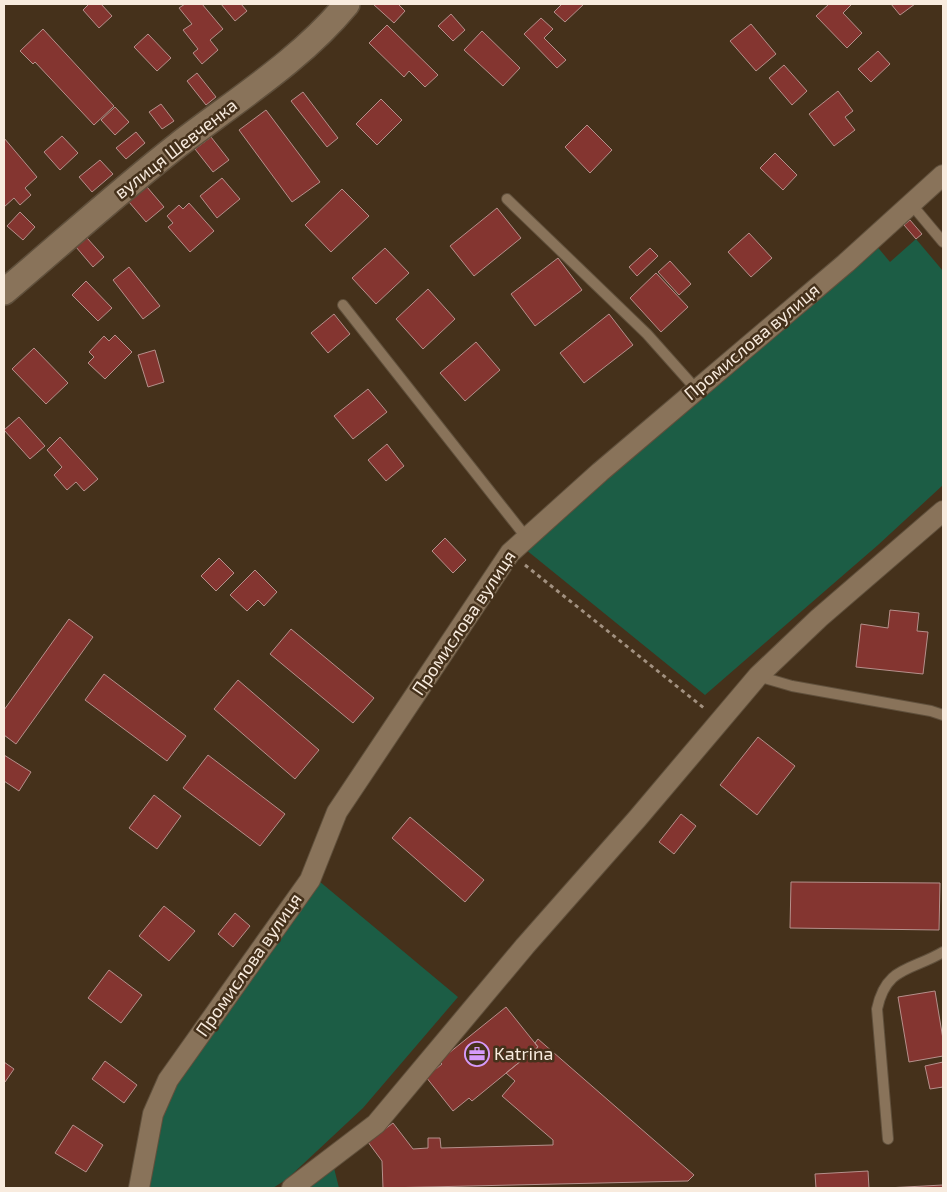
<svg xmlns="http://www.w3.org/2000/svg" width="947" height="1192" viewBox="0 0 947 1192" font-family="'Exo 2',sans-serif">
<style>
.green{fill:#1c5d45}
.building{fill:#843530;stroke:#b5908b}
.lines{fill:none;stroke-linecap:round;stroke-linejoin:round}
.service-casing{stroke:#60503c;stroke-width:12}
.minor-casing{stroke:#60503c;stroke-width:22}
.tertiary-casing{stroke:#60503c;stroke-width:28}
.path{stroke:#a29180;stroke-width:3;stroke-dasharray:4 4;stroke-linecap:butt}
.service{stroke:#89735a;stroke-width:10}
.minor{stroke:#89735a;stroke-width:20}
.tertiary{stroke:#89735a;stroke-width:25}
.labels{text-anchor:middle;stroke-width:5;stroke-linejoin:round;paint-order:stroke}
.street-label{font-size:18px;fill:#f8ebde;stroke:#45311b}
.poi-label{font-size:18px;fill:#f8ebde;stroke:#45311b;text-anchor:start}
</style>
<rect width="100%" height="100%" fill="#45311b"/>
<path class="green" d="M916,239L943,271V485L878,545L705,695L525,549L875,244L890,262Z
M319,881L458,997L363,1108L287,1179L273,1188H145L162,1105Z
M334,1168L339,1188H305Z"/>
<path class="building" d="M89,4H101L112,16L99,28L83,10Z
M185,4H202L223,29L210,40L218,50L202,64L193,53L198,49L183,30L192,24L179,8Z
M221,4H241L247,11L235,21Z
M373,4H398L405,11L394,23Z
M562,4H584L565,22L554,12Z
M829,4H852L843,13L862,33L847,48L816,16Z
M891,4H915L900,15Z
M451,14L465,30L453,41L438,26Z
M541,18L553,29L544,38L566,60L557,68L524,34Z
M751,24L776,54L756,71L730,41Z
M387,25L438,75L425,87L409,71L404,77L369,43Z
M43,29L114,106L94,125L35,62L33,64L20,51Z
M482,31L520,68L503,86L464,50Z
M148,34L171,58L157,71L134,47Z
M878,51L890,64L871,82L858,69Z
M784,65L807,91L792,105L769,78Z
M197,73L216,97L206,105L187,81Z
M838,91L853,111L845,117L855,130L834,146L809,114Z
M303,92L338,138L327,147L291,101Z
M381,99L402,120L377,145L356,124Z
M161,104L174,121L162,129L149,112Z
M115,107L129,122L115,135L101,120Z
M266,110L320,182L292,202L239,130Z
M587,125L612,150L590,173L565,147Z
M136,132L145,143L126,159L116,148Z
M62,136L78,153L60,170L44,152Z
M211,137L229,160L213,172L195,149Z
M4,138L37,177L25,188L31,195L20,205L14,198L4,207Z
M775,153L797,175L783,190L760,168Z
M100,160L113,174L92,192L79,177Z
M222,178L240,199L217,218L200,196Z
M147,187L164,207L146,222L129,202Z
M342,189L369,216L331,252L305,225Z
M189,203L214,231L190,252L168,227L173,223L167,216L179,205L183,209Z
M497,208L521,238L474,276L450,246Z
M20,212L35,227L23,240L7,226Z
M910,220L922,234L916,239L904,225Z
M749,233L772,258L751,277L728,252Z
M87,238L104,257L93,267L76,247Z
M385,248L409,273L376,304L352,278Z
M650,248L658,256L637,276L629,267Z
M558,258L582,290L535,326L511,294Z
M670,261L691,284L679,295L658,272Z
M129,267L160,306L143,319L113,280Z
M656,273L688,307L661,332L630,298Z
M86,281L112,308L98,321L72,295Z
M428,289L455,319L423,349L396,319Z
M334,314L350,334L328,353L311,333Z
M609,314L633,345L584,383L560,353Z
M115,335L132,352L105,379L88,363L94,357L89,352L104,336L109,341Z
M476,342L500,370L465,401L440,373Z
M34,348L68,383L46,404L12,369Z
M155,350L164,382L148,387L138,355Z
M368,389L387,412L353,439L334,416Z
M19,417L45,446L30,459L4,430Z
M60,437L98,479L84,491L76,482L67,490L54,475L62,467L47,450Z
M387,444L404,466L386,481L368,460Z
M445,538L466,560L453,573L432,551Z
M219,558L234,573L216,591L201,576Z
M255,570L277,592L264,606L258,600L247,611L230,595Z
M890,610L919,613L917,631L928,632L923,674L856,667L861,624L888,628Z
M69,619L93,637L16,744L4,735V710Z
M291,629L374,698L353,723L270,654Z
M104,674L186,736L167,761L85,700Z
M238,680L319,750L295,779L214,709Z
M758,737L795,766L757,815L720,785Z
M4,755L31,772L19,791L4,781Z
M208,755L285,814L260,846L183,788Z
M154,795L181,816L157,849L129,828Z
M681,814L696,826L674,854L659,842Z
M410,817L484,880L465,902L392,838Z
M791,882L940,883L939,930L790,928Z
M164,906L195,931L169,961L139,936Z
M235,913L250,926L233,947L218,934Z
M109,970L142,995L121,1023L88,998Z
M935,991L943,1039V1056L909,1062L898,997Z
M506,1007L538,1047L472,1101L469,1098L453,1111L426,1077L442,1064L439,1061Z
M538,1039L694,1175L688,1181L383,1188L382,1161L368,1142L393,1123L413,1149L428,1148V1138H440L441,1148L553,1145V1140L502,1096L515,1081L506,1073L538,1047L535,1043Z
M105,1061L137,1085L124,1103L92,1079Z
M4,1062L14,1069L5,1082L4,1081Z
M943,1062V1087L930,1089L925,1066Z
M73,1125L103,1145L86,1172L55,1153Z
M868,1171L869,1188H816L815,1174Z
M943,1185V1188H886Z"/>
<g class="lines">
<defs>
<path id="service" d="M507,199L647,334L696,389
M912,205L943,242
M343,305L526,537
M758,676L792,686L931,711L943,715
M888,1139L877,1009C886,966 911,971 943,952"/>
<path id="minor" d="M139,1188L153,1114L168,1080L310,880L337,812L510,553L600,472L846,263L943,175
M292,1188L376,1124L525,946L637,819L758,676L819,618L943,511"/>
<path id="tertiary" d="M4,292C62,243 118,192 178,145C236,100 300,61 347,4"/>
</defs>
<use href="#service" class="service-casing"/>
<use href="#minor" class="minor-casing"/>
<use href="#tertiary" class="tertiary-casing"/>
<path class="path" d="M525,565L704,708"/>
<use href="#service" class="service"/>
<use href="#minor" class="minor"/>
<use href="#tertiary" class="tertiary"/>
</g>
<defs>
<symbol id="office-ring" viewBox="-11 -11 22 22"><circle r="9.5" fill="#45311b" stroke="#d69bfa" stroke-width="1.5"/><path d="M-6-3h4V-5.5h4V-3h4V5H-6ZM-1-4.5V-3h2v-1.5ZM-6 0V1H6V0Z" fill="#d69bfa"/></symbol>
</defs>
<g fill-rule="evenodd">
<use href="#office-ring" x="463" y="1040" width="28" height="28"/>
</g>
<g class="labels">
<g class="street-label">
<text transform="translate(176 149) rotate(-38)" y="6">вулиця Шевченка</text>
<text transform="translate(752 342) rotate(-40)" y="6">Промислова вулиця</text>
<text transform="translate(464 623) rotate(-56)" y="6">Промислова вулиця</text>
<text transform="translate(249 965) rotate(-55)" y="6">Промислова вулиця</text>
</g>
<g class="poi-label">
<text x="494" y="1060">Katrina</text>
</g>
</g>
<rect width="947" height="1192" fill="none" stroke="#f8ebde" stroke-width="10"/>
</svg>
